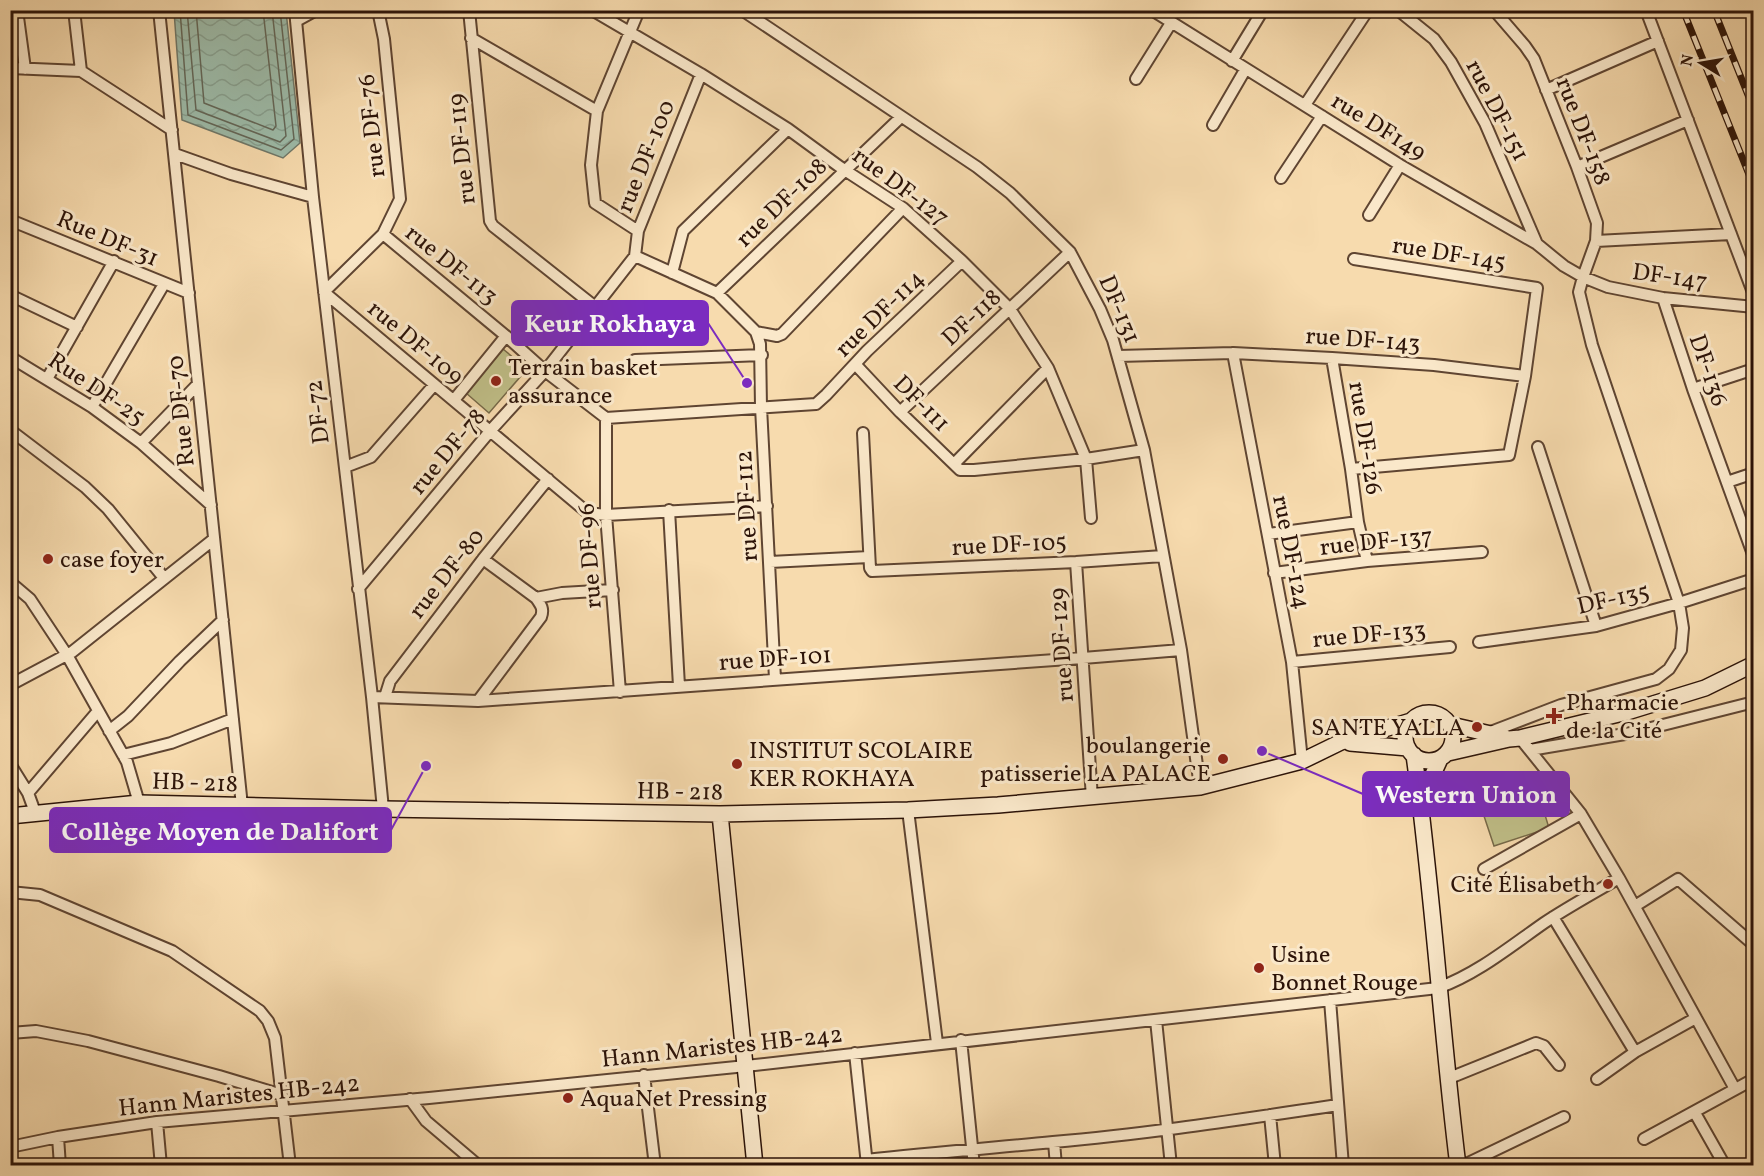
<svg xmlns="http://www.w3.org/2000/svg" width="1764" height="1176" viewBox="0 0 1764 1176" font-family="Vollkorn,serif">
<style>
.pitch{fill:#c0bf88;stroke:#766948;stroke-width:1.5}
.water{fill:url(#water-waves);stroke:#707869;stroke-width:1.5}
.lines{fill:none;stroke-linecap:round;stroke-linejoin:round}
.shore{stroke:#646758;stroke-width:1.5}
.street-casing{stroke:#5f4532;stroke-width:14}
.secondary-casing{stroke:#2c1308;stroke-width:18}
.street{stroke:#fae8ca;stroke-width:10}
.secondary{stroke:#fae8ca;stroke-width:15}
.rail-casing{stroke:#2c1308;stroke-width:7}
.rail{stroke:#fae8ca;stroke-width:4.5;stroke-dasharray:14;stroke-linecap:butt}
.poi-dot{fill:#8f2418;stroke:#fae8ca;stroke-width:2}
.labels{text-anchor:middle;stroke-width:6;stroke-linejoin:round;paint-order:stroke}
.street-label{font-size:24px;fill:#2c1308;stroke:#fae8ca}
.poi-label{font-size:24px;fill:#2c1308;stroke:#fae8ca;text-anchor:start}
.leader{fill:none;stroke:#7b2cbf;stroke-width:2}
.callout-dot{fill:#7b2cbf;stroke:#fae8ca;stroke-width:2}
.callout{fill:#7b2cbf;stroke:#7b2cbf;stroke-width:2}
.callout-label{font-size:26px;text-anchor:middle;font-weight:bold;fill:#fff}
</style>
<defs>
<pattern id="water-waves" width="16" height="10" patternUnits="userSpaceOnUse" patternTransform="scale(1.5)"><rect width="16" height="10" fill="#9dbba9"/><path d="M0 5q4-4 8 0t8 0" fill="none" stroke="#87a090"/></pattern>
</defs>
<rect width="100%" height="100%" fill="#f7dbae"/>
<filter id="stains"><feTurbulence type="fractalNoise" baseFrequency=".00333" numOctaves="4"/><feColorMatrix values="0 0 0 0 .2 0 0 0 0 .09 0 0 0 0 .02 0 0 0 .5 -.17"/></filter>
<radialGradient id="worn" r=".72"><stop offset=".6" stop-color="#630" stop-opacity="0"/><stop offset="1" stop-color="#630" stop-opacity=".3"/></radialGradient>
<path class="pitch" d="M503,349L527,369L489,413L466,393Z
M1538,792L1549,828L1494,846L1482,810Z"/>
<path class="water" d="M174,11H286L300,143L283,158L182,120Z"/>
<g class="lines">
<path class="shore" d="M180,10L188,115L281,150L294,139L280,10
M187,10L196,110L280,142L286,136L272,10
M196,10L204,103L273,130L276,126L263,10"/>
<defs>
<path id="street" d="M17,10L25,69
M74,10L81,71
M159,10L242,806
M295,10L313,197L372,697L383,809
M378,10L384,39L400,199L383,234L324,292L588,513L606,515L767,506
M469,10L490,221L493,226L594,306
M592,10L701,74L788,129L840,167L903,208L962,261L1010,309L1048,368L1086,459L1091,518
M742,10L977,167L1010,193L1070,252L1100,309L1113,340L1144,450L1181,650L1200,787
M1152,10L1400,165L1537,244L1564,266L1583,277L1608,287L1663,298L1754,307
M1398,10L1434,39L1451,62L1485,123L1537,244
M1646,10L1754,295
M296,21L316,10
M471,38L597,111L591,165L595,203L638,231
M1232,61L1263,10
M10,68L81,71
M81,71L172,130
M1136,79L1171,23
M1546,90L1658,41
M1305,105L1368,10
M597,111L639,10
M1213,125L1245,70
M175,154L231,174L313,197
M1577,167L1688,120
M1281,178L1322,116
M1369,215L1400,165
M10,220L189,293
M383,234L506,336L545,371L606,418
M1596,241L1731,234
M635,256L717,293L756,332L760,344L761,407L775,679
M635,256L638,231L701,74
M1354,259L1537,288L1525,376
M672,273L683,231L788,129
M717,293L901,117
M10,295L77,327
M1663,298L1693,389L1754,557
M756,332L777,336L782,334L903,208
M1233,353L1292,662L1302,761
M1118,356L1233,353L1332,358L1434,365L1525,376L1509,455L1351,469
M10,357L92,407L141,443L211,505
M1332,358L1351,469L1358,522L1367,561
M635,360L762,355
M855,364L900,412L960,470H974L1086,459L1144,450
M47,379L114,261
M1693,389L1754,369
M454,400L506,336
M92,407L164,284
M900,412L1070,252
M606,418L816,404L826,395L867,351L962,261
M606,418V515L620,692
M10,430L85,487L108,509L164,578
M863,433L870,568L872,571L1076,562L1163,556
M141,443L198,384
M1538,447L1596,626
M954,464L1048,368
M345,467L371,457L434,385
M1727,482L1754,473
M669,510L679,686
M1268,534L1358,522
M770,562L869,557
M1076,562L1092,798
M1274,573L1367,561L1482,552
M10,582L30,599L67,655L127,762L139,803
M358,589L491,430L545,371L635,256
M536,598L562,593L613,590
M1479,642L1596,626L1679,603L1754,579
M1292,662L1450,647
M10,685L72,652L214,539
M372,697L478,701L1083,658L1181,650
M385,697L390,681L483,559L548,479
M478,701L541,617C544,609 541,605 536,598L483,559
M109,731L128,716L180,661L223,620
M1488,733L1561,705L1656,679L1669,669L1681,650L1683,628L1679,603L1592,345L1579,292L1583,277L1596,241L1597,223L1577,167L1534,59L1525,46L1494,10
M1520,738L1581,814L1619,878L1735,1089
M1530,750L1631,733L1754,702
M123,755L171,743L233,719
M10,764L28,793L36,815
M28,793L98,711
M908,810L937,1043
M1484,869L1581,814
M10,892L40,895L172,951L260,1011L268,1021L275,1038L290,1166
M1635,906L1678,879L1754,945
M1553,917L1635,1052
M1330,1000L1343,1166
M1156,1020L1171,1166
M10,1033L36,1031L88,1041L219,1076L282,1095
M961,1040L974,1166
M855,1053L867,1165
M644,1075L655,1166
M1447,1079L1536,1043L1544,1046L1559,1065
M1597,1079L1635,1052L1696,1018
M410,1099L426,1121L479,1166
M1695,1113L1725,1166
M1270,1115L1275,1166
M157,1122L161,1166
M58,1137L60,1166
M1644,1139L1754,1079
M1054,1142L1056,1166
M10,1147L58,1137L157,1122L429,1098L746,1066L1438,988C1477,974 1511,946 1544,923C1568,907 1594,893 1619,878
M866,1160C928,1153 990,1148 1053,1142C1148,1134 1243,1119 1338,1105
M1462,1166L1564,1117"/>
<path id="secondary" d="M1405 737a24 24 0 1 1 48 0a24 24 0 1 1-48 0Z
M1451,725L1504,737
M1350,743L1408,748
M1448,753L1509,739L1520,738L1627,712L1705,688L1754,664
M1414,755C1433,892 1441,1029 1458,1166
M1420,803L1440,759
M720,814L755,1166
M10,816L139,803L383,809L720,814L908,810L998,805L1200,787L1302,761L1341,742L1411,721"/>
</defs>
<use href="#street" class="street-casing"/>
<use href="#secondary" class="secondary-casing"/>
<use href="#street" class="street"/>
<use href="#secondary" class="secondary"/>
<defs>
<path id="rail" d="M1683,10L1754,187
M1714,10L1754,110"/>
</defs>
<use href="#rail" class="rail-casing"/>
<use href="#rail" class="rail"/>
</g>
<g class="poi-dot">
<circle cx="496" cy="381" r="6"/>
<circle cx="48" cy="559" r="6"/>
<path d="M1551 707h6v6h6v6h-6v6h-6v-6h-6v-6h6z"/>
<circle cx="1477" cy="727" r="6"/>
<circle cx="1223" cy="759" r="6"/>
<circle cx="737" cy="764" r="6"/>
<circle cx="1608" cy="884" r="6"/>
<circle cx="1259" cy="968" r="6"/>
<circle cx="568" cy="1098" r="6"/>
</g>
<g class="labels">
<g class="street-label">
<text transform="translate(1498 110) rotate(63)" y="8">rue DF-151</text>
<text transform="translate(371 126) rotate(-96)" y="8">rue DF-76</text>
<text transform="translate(1379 126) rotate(32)" y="8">rue DF149</text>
<text transform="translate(1584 131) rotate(69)" y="8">rue DF-158</text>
<text transform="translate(461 149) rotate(-96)" y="8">rue DF-119</text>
<text transform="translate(645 156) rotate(-68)" y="8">rue DF-100</text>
<text transform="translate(901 186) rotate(37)" y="8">rue DF-127</text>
<text transform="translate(781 202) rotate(-44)" y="8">rue DF-108</text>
<text transform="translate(108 238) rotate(23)" y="8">Rue DF-31</text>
<text transform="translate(1449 253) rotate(9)" y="8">rue DF-145</text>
<text transform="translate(452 264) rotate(39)" y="8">rue DF-113</text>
<text transform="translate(1670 276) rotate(8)" y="8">DF-147</text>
<text transform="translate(1120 309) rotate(67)" y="8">DF-131</text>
<text transform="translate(879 313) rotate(-44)" y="8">rue DF-114</text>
<text transform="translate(971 317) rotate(-43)" y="8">DF-118</text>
<text transform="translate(1363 339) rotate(4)" y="8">rue DF-143</text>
<text transform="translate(416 342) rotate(40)" y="8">rue DF-109</text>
<text transform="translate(1709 370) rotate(71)" y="8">DF-136</text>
<text transform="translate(97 388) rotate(34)" y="8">Rue DF-25</text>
<text transform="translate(922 403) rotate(45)" y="8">DF-111</text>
<text transform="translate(180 411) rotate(-96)" y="8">Rue DF-70</text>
<text transform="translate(317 412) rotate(-97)" y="8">DF-72</text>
<text transform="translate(1366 438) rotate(81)" y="8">rue DF-126</text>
<text transform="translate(447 451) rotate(-50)" y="8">rue DF-78</text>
<text transform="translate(746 506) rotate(-93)" y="8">rue DF-112</text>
<text transform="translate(1376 541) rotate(-6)" y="8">rue DF-137</text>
<text transform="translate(1009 544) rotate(-3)" y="8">rue DF-105</text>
<text transform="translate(1292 552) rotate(79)" y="8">rue DF-124</text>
<text transform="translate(589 556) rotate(-94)" y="8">rue DF-96</text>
<text transform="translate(446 573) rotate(-52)" y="8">rue DF-80</text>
<text transform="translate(1613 598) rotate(-13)" y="8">DF-135</text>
<text transform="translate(1369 634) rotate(-5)" y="8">rue DF-133</text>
<text transform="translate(1061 645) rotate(-94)" y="8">rue DF-129</text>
<text transform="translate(775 658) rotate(-4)" y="8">rue DF-101</text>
<text transform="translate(195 782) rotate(2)" y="8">HB - 218</text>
<text transform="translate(680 791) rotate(1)" y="8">HB - 218</text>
<text transform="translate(722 1046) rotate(-6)" y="8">Hann Maristes HB-242</text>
<text transform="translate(239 1095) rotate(-6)" y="8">Hann Maristes HB-242</text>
</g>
<g class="poi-label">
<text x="508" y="375">Terrain basket<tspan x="508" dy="28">assurance</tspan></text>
<text x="60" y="567">case foyer</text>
<text x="1566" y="710">Pharmacie<tspan x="1566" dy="28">de la Cité</tspan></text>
<text x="1465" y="735" text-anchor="end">SANTE YALLA</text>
<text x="1211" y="753" text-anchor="end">boulangerie<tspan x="1211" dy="28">patisserie LA PALACE</tspan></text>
<text x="749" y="758">INSTITUT SCOLAIRE<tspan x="749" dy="28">KER ROKHAYA</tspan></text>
<text x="1596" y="892" text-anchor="end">Cité Élisabeth</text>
<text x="1271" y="962">Usine<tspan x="1271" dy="28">Bonnet Rouge</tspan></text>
<text x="580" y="1106">AquaNet Pressing</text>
</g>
</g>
<path class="leader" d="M747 383L708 323M1262 751L1363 794M426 766L391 830"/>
<g class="callout-dot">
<circle cx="747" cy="383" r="6"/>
<circle cx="1262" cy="751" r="6"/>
<circle cx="426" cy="766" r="6"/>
</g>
<g class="callout">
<rect x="512" y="301" width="196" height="44" rx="6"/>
<rect x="1363" y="772" width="206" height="44" rx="6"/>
<rect x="50" y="808" width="341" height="44" rx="6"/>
</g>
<g class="callout-label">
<text x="610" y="332">Keur Rokhaya</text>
<text x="1466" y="803">Western Union</text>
<text x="220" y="840">Collège Moyen de Dalifort</text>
</g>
<rect width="1764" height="1176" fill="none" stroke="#f7dbae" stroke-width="36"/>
<rect x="12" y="12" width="1740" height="1152" fill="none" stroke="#2c1308" stroke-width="3"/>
<rect x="18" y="18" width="1728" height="1140" fill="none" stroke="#2c1308" stroke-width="1.5"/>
<g transform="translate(1701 63) rotate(281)" stroke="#fae8ca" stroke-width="4.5" paint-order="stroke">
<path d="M0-4.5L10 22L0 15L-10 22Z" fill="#2c1308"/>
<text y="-9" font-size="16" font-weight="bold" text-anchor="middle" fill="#2c1308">N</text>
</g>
<rect width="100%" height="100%" filter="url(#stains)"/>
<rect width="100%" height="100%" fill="url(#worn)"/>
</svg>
